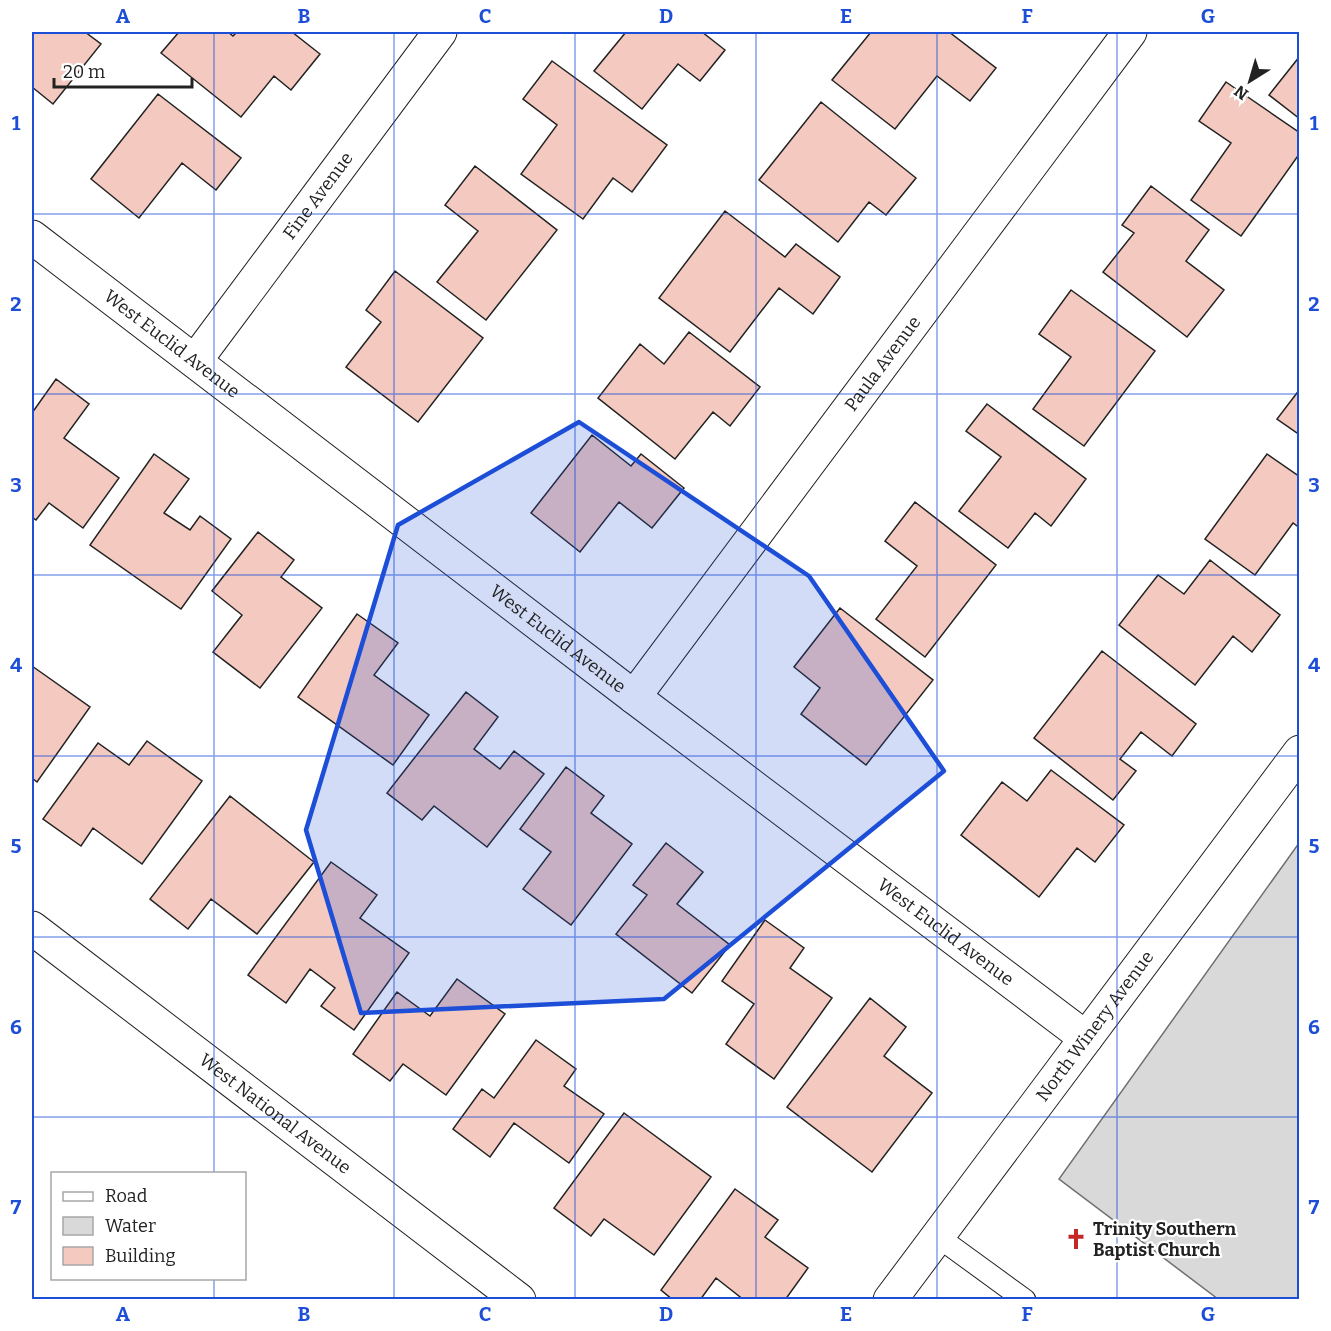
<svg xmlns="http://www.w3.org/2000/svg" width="1331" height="1331" viewBox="0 0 1331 1331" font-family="Bitter,serif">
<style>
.water{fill:#d9d9d9;stroke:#6f6f6f;stroke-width:1.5}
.building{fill:#f3c9c0;stroke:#222;stroke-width:1.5}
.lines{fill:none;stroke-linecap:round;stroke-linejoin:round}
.service-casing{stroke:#222;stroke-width:23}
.minor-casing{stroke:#222;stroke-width:35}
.service{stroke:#fff;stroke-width:21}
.minor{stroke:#fff;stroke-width:33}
.marked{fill:#1d4ed8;fill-opacity:0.2;stroke:#1d4ed8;stroke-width:4.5;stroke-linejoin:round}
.grid{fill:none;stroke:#1d4ed8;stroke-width:1.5;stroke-opacity:0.55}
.labels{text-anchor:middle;stroke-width:4.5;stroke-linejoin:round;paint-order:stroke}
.street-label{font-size:18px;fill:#222;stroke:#fff}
.poi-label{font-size:18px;font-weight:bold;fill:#222;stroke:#fff;text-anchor:start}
.neatline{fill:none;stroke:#1d4ed8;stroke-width:2}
.grid-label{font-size:20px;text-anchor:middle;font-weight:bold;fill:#1d4ed8}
</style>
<rect width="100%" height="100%" fill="#fff"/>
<path class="water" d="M1299,843V1299H1218L1059,1179Z"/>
<path class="building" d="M32,32H85L101,44L53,104L32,87Z
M179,32H228L233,36L237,32H292L320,54L291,90L274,76L241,117L161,53Z
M626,32H702L725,50L700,81L678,64L642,109L594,71Z
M871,32H949L996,68L970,101L937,76L895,129L832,80Z
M1300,56V119L1269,95Z
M552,61L667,145L632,192L613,178L583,219L521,174L557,125L523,99Z
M1226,82L1300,133V153L1241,236L1191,200L1231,143L1199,121Z
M158,94L241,158L216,190L182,163L139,218L91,179Z
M821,102L916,178L886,215L869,202L838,242L759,180Z
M475,166L557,230L486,320L437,282L478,231L445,205Z
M1151,186L1209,230L1186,261L1224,290L1187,337L1103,272L1134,233L1122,225Z
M725,211L785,257L796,244L840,277L813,314L779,288L730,352L659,298Z
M395,271L483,338L418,422L346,367L381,322L366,310Z
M1071,290L1155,351L1084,446L1033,409L1071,357L1039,334Z
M689,332L760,387L730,426L713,412L675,459L598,398L640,344L664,364Z
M56,379L89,404L64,438L119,478L83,528L49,503L36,520L32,517V413Z
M1300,389V435L1277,419Z
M987,404L1086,479L1051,526L1035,513L1008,548L959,511L1001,457L966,431Z
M592,435L631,466L641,454L684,488L652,528L619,502L580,552L531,513Z
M154,454L189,479L164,513L190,530L200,516L231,539L181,609L90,545Z
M1267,454L1300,477V528L1293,523L1255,575L1205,539Z
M915,502L996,565L925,657L876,619L917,566L885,541Z
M258,532L294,560L281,577L322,608L260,688L213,652L242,615L212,591Z
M1210,560L1280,615L1252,652L1233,636L1195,685L1119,625L1158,575L1184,594Z
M840,608L933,680L866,765L801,714L820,688L794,667Z
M357,614L398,643L374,675L429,715L393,765L298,697Z
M1102,651L1196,724L1172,756L1141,732L1120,759L1136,771L1113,800L1034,738Z
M32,666L90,707L37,782L32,778Z
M466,692L498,717L474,749L500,769L514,751L544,774L487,847L434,806L422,820L387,793Z
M147,741L202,781L142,864L93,828L81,846L43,819L98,743L129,765Z
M566,767L604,796L591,813L632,844L571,925L523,889L551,852L520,829Z
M1051,770L1124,825L1095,862L1077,848L1039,897L961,835L1002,782L1027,801Z
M230,796L314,862L257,934L211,899L188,929L150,899Z
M666,843L703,872L677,904L730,945L692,993L616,934L647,895L633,885Z
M331,862L377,895L360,918L409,953L354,1030L321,1006L335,988L310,969L286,1003L248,975Z
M765,920L804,948L790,968L832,998L774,1079L726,1044L754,1004L722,981Z
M457,979L505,1014L446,1095L403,1064L390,1081L353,1054L397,992L430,1016Z
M870,998L906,1027L884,1056L932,1093L872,1172L787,1107Z
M536,1040L576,1069L564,1086L604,1114L569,1163L514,1123L490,1157L453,1129L482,1089L494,1098Z
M624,1113L711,1177L654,1255L604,1219L591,1236L554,1208Z
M735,1189L778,1220L765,1237L808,1268L785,1300H744L716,1278L700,1300H673L661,1290Z"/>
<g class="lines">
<defs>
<path id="service" d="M937,1236L1025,1300"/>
<g id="minor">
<path id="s1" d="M32,237L634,697L1086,1038"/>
<path id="s2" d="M195,361L440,32"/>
<path id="s3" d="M634,697L1130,32"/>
<path id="s4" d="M32,928L519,1300"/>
<path id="s5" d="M890,1300L1300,752"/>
</g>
</defs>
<use href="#service" class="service-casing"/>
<use href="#minor" class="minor-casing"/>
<use href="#service" class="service"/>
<use href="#minor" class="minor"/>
</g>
<path class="marked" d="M579,422L809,576L944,771L664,999L361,1013L306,830L398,525Z"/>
<path class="grid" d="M214,32V1174M394,32V1300M575,32V1300M756,32V1300M937,32V1300M1117,32V1300M32,214H1300M32,394H1300M32,575H1300M32,756H1300M32,937H1300M32,1117H1300M214,1278V1300"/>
<defs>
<symbol id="church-bare" viewBox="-9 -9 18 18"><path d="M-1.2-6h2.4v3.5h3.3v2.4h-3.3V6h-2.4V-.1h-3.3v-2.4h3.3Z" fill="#c62828" stroke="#fff" stroke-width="2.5" paint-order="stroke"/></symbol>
</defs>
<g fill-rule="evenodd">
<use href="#church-bare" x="1061" y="1224" width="30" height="30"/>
</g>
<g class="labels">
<g class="street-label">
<text dy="6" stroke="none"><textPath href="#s2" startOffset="206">Fine Avenue</textPath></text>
<text dy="6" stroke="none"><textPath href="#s1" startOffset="176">West Euclid Avenue</textPath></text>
<text dy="6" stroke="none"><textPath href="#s3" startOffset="416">Paula Avenue</textPath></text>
<text dy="6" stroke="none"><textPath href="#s1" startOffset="662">West Euclid Avenue</textPath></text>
<text dy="6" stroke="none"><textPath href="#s1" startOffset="1148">West Euclid Avenue</textPath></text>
<text dy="6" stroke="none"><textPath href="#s5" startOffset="342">North Winery Avenue</textPath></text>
<text dy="6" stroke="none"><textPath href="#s4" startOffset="306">West National Avenue</textPath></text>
</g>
<g class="poi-label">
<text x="1093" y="1235">Trinity Southern<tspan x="1093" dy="21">Baptist Church</tspan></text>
</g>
</g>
<rect width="1331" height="1331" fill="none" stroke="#ffffff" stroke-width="66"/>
<rect x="51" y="1172" width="195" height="108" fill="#ffffff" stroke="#a7a7a7" stroke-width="1.5"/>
<rect x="63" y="1192" width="30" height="9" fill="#ffffff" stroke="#a7a7a7" stroke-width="1.5"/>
<text x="105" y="1202" font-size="18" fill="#222222">Road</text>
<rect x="63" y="1217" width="30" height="18" fill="#d9d9d9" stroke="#a7a7a7" stroke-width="1.5"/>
<text x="105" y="1232" font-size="18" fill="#222222">Water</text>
<rect x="63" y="1247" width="30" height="18" fill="#f3c9c0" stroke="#a7a7a7" stroke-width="1.5"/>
<text x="105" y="1262" font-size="18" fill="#222222">Building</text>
<g transform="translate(1250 81) rotate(217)" stroke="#ffffff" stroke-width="4.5" paint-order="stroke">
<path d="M0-4.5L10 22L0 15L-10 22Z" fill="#222222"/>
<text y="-9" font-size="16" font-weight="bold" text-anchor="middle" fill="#222222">N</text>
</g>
<path d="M54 78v9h138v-9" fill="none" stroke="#222222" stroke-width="3"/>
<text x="63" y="78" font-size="18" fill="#222222" stroke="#ffffff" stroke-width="4.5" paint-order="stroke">20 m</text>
<rect x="33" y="33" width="1265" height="1265" class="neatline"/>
<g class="grid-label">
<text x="123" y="23">A</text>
<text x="304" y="23">B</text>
<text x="485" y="23">C</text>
<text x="666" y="23">D</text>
<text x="846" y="23">E</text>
<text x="1027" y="23">F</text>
<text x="1208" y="23">G</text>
<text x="16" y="130">1</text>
<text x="1314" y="130">1</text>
<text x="16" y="311">2</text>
<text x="1314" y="311">2</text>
<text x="16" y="492">3</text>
<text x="1314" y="492">3</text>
<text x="16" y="672">4</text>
<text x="1314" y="672">4</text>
<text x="16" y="853">5</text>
<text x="1314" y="853">5</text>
<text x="16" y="1034">6</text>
<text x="1314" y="1034">6</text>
<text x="16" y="1214">7</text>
<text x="1314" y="1214">7</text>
<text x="123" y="1321">A</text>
<text x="304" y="1321">B</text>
<text x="485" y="1321">C</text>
<text x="666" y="1321">D</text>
<text x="846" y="1321">E</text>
<text x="1027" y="1321">F</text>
<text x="1208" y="1321">G</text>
</g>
</svg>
